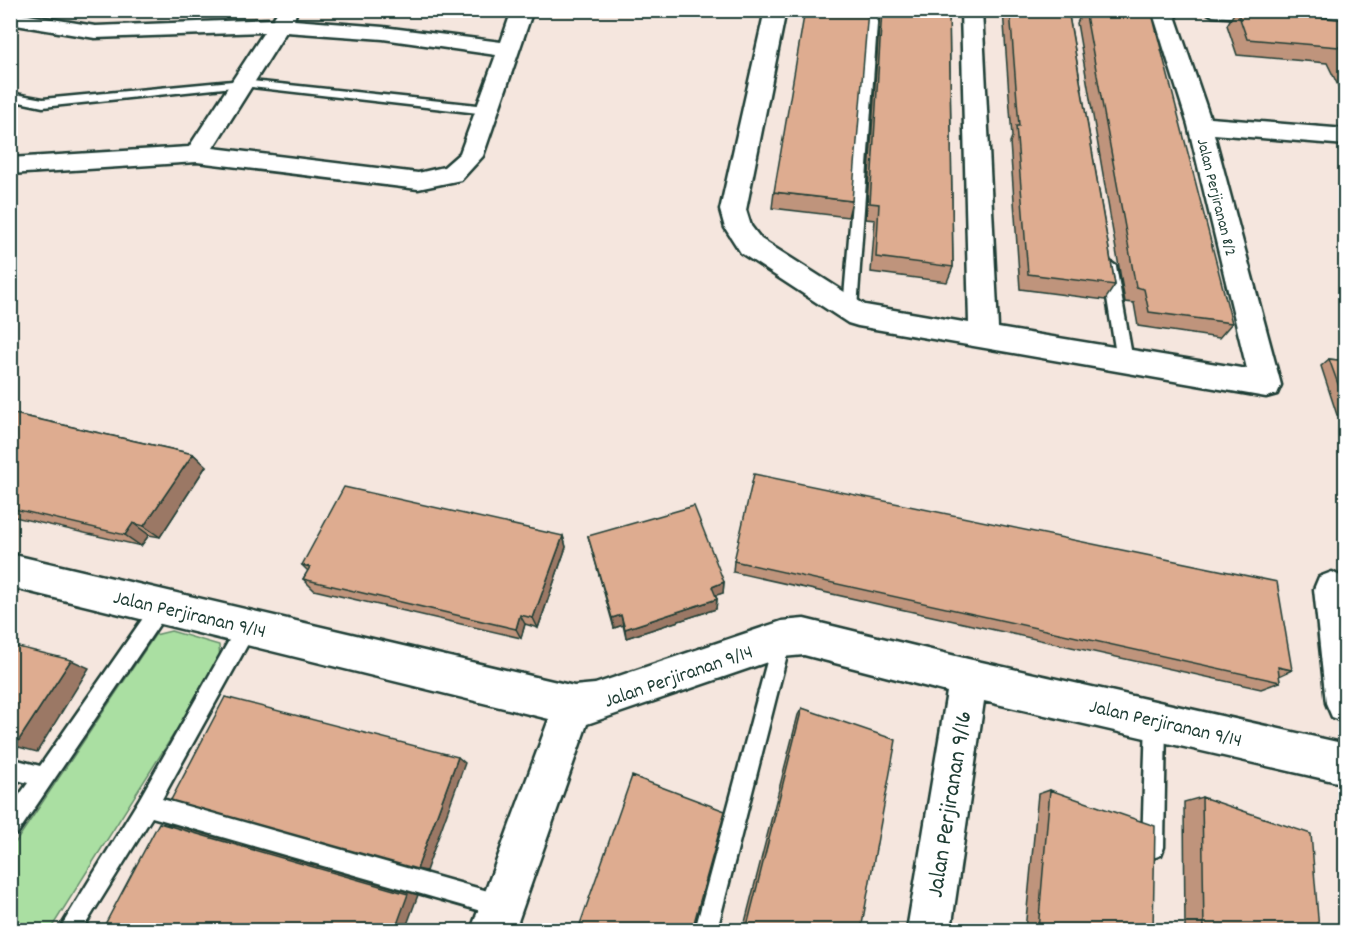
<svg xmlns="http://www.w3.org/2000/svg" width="1356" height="941" viewBox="0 0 1356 941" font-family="Dekko,sans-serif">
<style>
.green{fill:#aadfa2;stroke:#648e6b;stroke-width:1.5}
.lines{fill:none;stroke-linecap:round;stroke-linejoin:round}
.lane-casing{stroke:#1f3d34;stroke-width:5}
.street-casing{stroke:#1f3d34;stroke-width:5}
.lane{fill:#fff;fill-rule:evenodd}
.street{fill:#fff;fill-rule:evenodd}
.wall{fill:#bf947c;stroke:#1f3d34;stroke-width:1.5}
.shaded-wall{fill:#9b7865;stroke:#1f3d34;stroke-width:1.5}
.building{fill:#deac90;stroke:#1f3d34;stroke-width:1.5}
.labels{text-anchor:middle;stroke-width:4.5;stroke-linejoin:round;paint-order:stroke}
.far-street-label{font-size:16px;fill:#1f3d34;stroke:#fff}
.street-label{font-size:20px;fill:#1f3d34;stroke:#fff}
.near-street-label{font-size:24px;fill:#1f3d34;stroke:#fff}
</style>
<rect width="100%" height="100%" fill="#f5e6de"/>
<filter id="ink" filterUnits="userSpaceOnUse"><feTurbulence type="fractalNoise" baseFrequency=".0167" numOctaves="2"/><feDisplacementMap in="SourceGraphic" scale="12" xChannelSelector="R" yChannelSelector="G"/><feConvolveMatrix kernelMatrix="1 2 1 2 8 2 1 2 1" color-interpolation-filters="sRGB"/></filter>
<g filter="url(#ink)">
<path class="green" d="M171,631L219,645L220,661L50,930H11V849L155,635Z"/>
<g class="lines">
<defs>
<path id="lane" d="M868,10H878L857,309L850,314L843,309Z
M243,80L487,106L493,110L487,114L243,86L43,107L10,100V93L43,99Z
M1109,261L1116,266L1133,361L1125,367L1117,361L1102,266Z
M161,598L167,601L170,607L167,613L17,834L10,837V808L28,783L10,778V758L40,766L155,601Z
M247,618L254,621L256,627L254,633L162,799L502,895L510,898L513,906L510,914L502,917L152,817L82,930H59L140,798L240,621Z
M782,630L789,633L791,639L717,930H695L773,639L775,633Z
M1156,710L1163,713L1166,720L1164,847L1161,855L1153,858L1145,855L1142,847L1146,720L1149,713Z"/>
<path id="street" d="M279,10H297L294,20L383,27L501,42L512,10H533L483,156L461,180L418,189L197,162L10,174V158L189,147L264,32L95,38L10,24V12L95,26L273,19ZM286,32L383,39L496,55L460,153L444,167L418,173L213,148Z
M765,10H786L746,210L751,226L761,239L865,305L969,323L961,10H982L998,328L1247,369L1188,125L1152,10H1173L1210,118L1346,129V145L1214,134L1281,385L1277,394L1266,397L858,326L848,323L741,253L725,228L720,210Z
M1203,10H1304L1346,14V26L1213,16Z
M10,554L574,686L595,684L782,621L804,619L968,659L1346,744V784L984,701L951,930H907L947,692L804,655L782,657L587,724L515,930H471L549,719L10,587Z
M1332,572L1346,579V722L1332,717L1326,703L1314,589L1319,577Z"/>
</defs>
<use href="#lane" class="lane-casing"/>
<use href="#street" class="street-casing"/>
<use href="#lane" class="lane"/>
<use href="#street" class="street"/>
</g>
<path class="wall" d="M880,10H949L953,267L947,282L871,272L875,220L866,219Z
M1003,10H1068L1115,285L1105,300L1020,289L1010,142L1012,137Z
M1083,10H1121L1232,323L1219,338L1138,326L1134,303L1125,302L1077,23Z
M1236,10H1247L1346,20V102L1327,63L1237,55L1227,25Z
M774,192L852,201L848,217L772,208Z
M1329,359L1346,361V416L1337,415L1321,366Z
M10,413L193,454L206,466L160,537L149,535L141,546L10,516Z
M563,536L566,547L538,628L525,624L521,638L314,590L303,579L308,571L302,565Z
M588,536L724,582L723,593L715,595L717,599L716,609L626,638L623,625L614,628Z
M734,561L1292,670L1279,676L1280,682L1261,689L733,572Z
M802,708L861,930H743L798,715Z
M1050,790L1153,930H1025L1038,794Z
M1202,797L1319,930H1185L1184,802Z"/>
<path class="shaded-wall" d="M193,454L206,466L160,537L144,526Z
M133,523L149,535L141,546L125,535Z
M563,536L566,547L538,628L533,618Z
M724,582L723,593L711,597L712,587Z
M717,599L716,609L626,638L625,629Z
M520,615L525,624L521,638L516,629Z
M621,615L623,625L614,628L612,618Z
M71,660L89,668L37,752L15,746Z
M458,757L465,763L426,871L417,869Z
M159,823L177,826L418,895L405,930H395Z"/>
<path class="building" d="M805,10H868L852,201L774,192Z
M882,10H949L953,267L876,257L879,204L870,203Z
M1010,10H1068L1115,285L1028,274L1016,126H1019Z
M1085,10H1121L1152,14L1232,323L1149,312L1144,289L1136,287Z
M1237,10H1247L1346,20V60L1339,47L1247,39Z
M1329,359L1346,361V406Z
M10,413L193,454L144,526L133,523L125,535L10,508Z
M754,474L1277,582L1292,670L1278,667L1280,682L734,561Z
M344,487L563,536L533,618L520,615L516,629L303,579L310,567L302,565Z
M694,506L724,582L712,587L717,599L625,629L621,615L612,618L588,536Z
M10,645L71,660L15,746L10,744Z
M225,697L458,757L417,869L171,800Z
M802,708L896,740L861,930H746Z
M632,776L725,811L692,930H578Z
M1050,790L1155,826L1153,930H1038Z
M1202,797L1311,834L1319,930H1204Z
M159,823L408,894L395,930H102Z"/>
</g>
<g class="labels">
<g class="far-street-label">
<text transform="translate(1218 197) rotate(76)" y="6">Jalan Perjiranan 8/2</text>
</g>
<g class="street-label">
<text transform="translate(190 613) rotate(13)" y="7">Jalan Perjiranan 9/14</text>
<text transform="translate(678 675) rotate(-19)" y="7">Jalan Perjiranan 9/14</text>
<text transform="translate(1166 722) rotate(13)" y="7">Jalan Perjiranan 9/14</text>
</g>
<g class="near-street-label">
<text transform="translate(948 804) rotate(-81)" y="8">Jalan Perjiranan 9/16</text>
</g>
</g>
<rect width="1356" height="941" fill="none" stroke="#fff" stroke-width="36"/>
<rect x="18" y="18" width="1320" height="905" fill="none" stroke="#1f3d34" stroke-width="2" filter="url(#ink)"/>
</svg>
